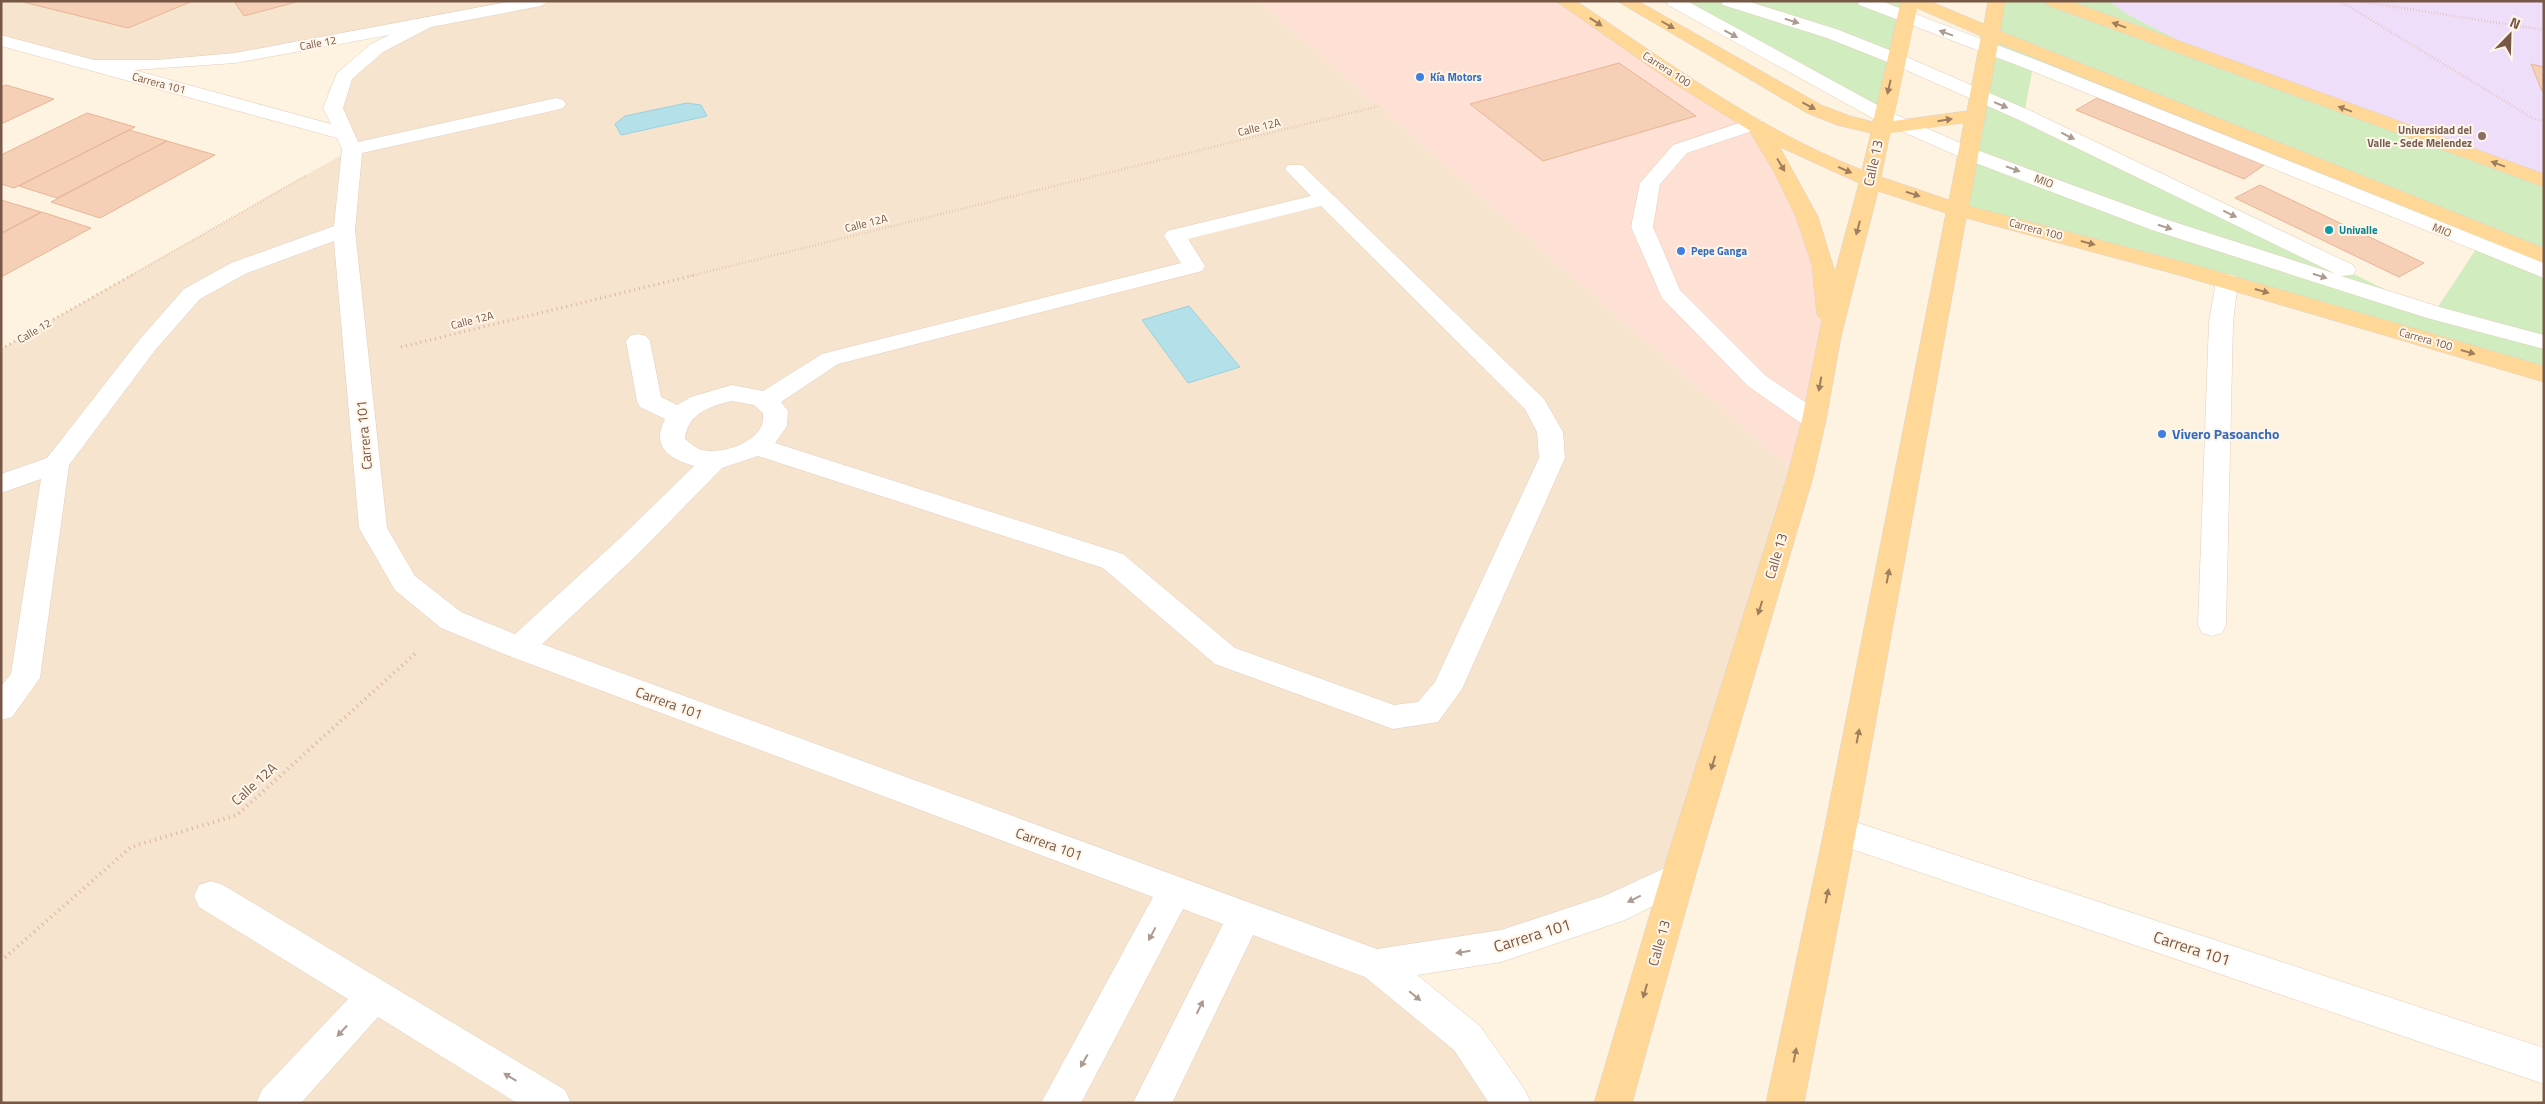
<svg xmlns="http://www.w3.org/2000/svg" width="2545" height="1104" viewBox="0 0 2545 1104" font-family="'Titillium Web',sans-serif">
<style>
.residential{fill:#f6e4cf}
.commercial{fill:#ffe0d4}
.education{fill:#efdefa}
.green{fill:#d1ecbe;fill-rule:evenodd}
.water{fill:#b4e1e9;stroke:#99d1db}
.building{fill:#f5cfb6;stroke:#e9b595}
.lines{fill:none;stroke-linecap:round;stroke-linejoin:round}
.minor-casing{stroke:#e3cebc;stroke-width:1}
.major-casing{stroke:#dcd3cf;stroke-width:1}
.path-far2{stroke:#dab299;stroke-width:2.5;stroke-dasharray:0.5 2.5;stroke-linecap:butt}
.path-far1{stroke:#dab299;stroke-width:3;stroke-dasharray:1 4;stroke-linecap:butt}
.path{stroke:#dab299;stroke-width:4;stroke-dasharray:1 4.5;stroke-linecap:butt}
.minor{fill:#fff;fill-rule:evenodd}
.major{fill:#ffd897;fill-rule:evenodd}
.oneway{fill:#ad9a90}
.oneway2{fill:#a07e5e}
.shop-dot{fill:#3f7fe0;stroke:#fff6e9;stroke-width:2}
.education-dot{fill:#8d6e63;stroke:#fff6e9;stroke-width:2}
.culture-dot{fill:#0f9aa8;stroke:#fff6e9;stroke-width:2}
.labels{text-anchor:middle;stroke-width:4;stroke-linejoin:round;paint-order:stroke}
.far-street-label{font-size:11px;fill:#775746;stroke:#fff6e9}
.far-shop-label{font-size:11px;font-weight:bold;fill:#366cbe;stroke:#fff6e9;text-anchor:start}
.far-education-label{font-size:11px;font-weight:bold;fill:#785e54;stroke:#fff6e9;text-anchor:end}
.far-culture-label{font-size:11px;font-weight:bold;fill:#0d838f;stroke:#fff6e9;text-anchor:start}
.street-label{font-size:14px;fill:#775746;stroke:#fff6e9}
.shop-label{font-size:14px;font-weight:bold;fill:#366cbe;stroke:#fff6e9;text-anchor:start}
.near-street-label{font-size:16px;fill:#775746;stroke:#fff6e9}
</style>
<rect width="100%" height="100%" fill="#fef2e1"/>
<path class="residential" d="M1,1H1259L1800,477L1678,877L1613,909L1378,965L1512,1103H1V349L352,149L333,108L344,77L423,24L235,58L94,65L1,40Z"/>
<path class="commercial" d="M1259,1H1564L1754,124L1788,176L1829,311L1800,477Z"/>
<path class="education" d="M2109,1H2544V181L2203,53L2127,14Z"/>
<path class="green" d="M1674,1H1910L1883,116Z
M1997,1H2109L2127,14L2203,53L2544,181V374L1956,208ZM2033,66L2478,246L2434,313L2024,115Z"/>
<path class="water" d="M687,103L701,105L707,116L621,135L615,124L625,116Z
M1189,306L1240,367L1188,383L1142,320Z"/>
<path class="building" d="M19,1H187L190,2L128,28Z
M234,1H300L244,16Z
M1619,63L1696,116L1543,161L1470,104Z
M2531,64L2544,67V91H2542Z
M6,85L54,99L1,124V87Z
M2097,98L2264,165L2244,179L2076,110Z
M87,113L135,127L14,188L1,184V155Z
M129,130L167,141L57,198L19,186Z
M167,141L215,155L100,218L51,202Z
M2260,185L2424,263L2399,277L2235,198Z
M1,200L41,212L1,233Z
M42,212L91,228L1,277V234Z"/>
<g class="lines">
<defs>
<path id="minor" d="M512,1H549L541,6L431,27L383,52L352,79L343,108L358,142L556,98L563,100L566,104L563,108L556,110L362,153L355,230L387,528L415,576L461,612L515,634L618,540L694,466C668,459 651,446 665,419L640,407L637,401L626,341L630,336L638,334L646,336L650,341L661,397L677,405L691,397L732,385L763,391L822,354L1181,263L1164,236L1167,231L1311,196L1285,169L1288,165H1302L1544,399L1563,432L1565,458L1462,689L1438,722L1393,729L1215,664L1103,568L758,456L722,468L638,554L542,644L1377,949L1501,930L1604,896L1678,862L1690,867L1695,877L1690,887L1625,920L1501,962L1417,975L1480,1026L1525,1090L1531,1103H1489L1454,1050L1365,977L1253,935L1172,1103H1133L1223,924L1183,909L1081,1103H1041L1153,897L509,656L441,628L395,590L359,528L334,241L247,273L200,299L156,349L69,465L40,678L12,717L1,720V686L11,674L41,479L1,493V474L47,458L140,339L184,289L231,263L334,226L342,149L337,138L1,46V35L94,60H156L235,53ZM389,35L371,44L337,73L323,108L331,124L134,70L235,63ZM1321,206L1525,409L1537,432L1539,458L1435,682L1418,702L1394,705L1235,648L1123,554L775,443L787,426L788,411L781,402L838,364L1202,271L1205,266L1188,239ZM732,401L754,405L763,413C763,417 763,422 762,425C753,445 721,454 702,450C696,448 690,443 685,439C687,414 710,406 732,401Z
M1666,1H1687L1890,112L1974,149L2168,220L2336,274L2017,119L1890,63L1827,38L1723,5L1721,1H1747L1839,30L1902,55L2031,111L2353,265L2356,270L2353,275L2341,276L2443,308L2544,335V349L2427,318L2152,230L1960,157L1876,120L1668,5Z
M1857,1H1881L2039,61L2544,263V278L2027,69L1859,5Z
M1754,118L1761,120L1764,124L1761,128L1687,153L1660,184L1653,227L1680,290L1766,376L1823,414L1826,420L1823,426L1814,428L1805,426L1748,386L1662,298L1631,227L1640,183L1673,145Z
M2227,274L2235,276L2238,281L2233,322L2226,625L2222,633L2212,636L2202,633L2198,625L2209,322L2216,281L2219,276Z
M1840,817L2544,1048V1084L1828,841L1824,831L1828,821Z
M211,881L223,885L565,1090L571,1103H517L378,1017L301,1103H256L262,1090L348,999L199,907L194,896L199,885Z"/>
<path id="major" d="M1556,1H1576C1668,62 1759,130 1862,170L1871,133L1837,125L1807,113L1617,1H1638L1821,105L1850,116L1873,122L1901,1H1929L1984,24L1988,1H2005L2000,31L2544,248V263L1998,43L1969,206L2195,265L2544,366V382L2179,275L1966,218L1856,831L1804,1103H1766L1824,831L1946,213L1878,191L1841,336L1826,420L1813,477L1695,877L1632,1103H1594L1661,877L1787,477L1802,420L1822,320L1817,315L1812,265L1796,217L1774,172L1749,130L1675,84ZM1917,8L1981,36L1967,111L1893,121ZM1964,123L1949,200L1881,177L1890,133ZM1780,147L1859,183L1835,272L1818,217Z
M2045,1H2070L2544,174V187L2047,5Z"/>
</defs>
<use href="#minor" class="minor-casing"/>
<use href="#major" class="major-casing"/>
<path class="path-far2" d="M2340,1L2534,119L2544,121
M2357,1L2544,30
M130,276L305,176
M690,276L1379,106"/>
<path class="path-far1" d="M401,347L695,275
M1,349L132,275"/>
<path class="path" d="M1,961L131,847L237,815L417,652"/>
<use href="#minor" class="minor"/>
<use href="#major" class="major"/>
</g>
<defs><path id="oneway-solid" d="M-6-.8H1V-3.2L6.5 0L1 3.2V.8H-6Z" transform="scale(1.25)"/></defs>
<g class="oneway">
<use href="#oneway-solid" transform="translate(1792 21) rotate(17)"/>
<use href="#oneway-solid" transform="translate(1946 33) rotate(-160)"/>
<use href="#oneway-solid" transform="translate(1731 34) rotate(29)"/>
<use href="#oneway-solid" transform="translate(2001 105) rotate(23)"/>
<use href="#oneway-solid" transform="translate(2068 136) rotate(26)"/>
<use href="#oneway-solid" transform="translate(2013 169) rotate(20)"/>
<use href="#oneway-solid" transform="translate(2230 214) rotate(26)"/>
<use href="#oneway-solid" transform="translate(2165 227) rotate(18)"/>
<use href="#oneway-solid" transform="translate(2320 276) rotate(18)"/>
<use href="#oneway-solid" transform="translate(1634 899) rotate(154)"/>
<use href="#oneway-solid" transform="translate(1152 934) rotate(118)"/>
<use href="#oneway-solid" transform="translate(1463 952) rotate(171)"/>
<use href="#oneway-solid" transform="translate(1415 996) rotate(39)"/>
<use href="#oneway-solid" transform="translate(1200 1007) rotate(-64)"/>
<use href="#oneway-solid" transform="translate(342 1031) rotate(133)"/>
<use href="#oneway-solid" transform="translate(1084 1061) rotate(119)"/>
<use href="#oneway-solid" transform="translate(510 1077) rotate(-149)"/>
</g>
<g class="oneway2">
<use href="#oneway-solid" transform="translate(1596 22) rotate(33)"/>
<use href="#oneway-solid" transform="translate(1668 25) rotate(30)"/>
<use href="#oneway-solid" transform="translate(2119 25) rotate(-160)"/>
<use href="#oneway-solid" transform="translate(1889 87) rotate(103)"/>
<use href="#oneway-solid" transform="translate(1809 106) rotate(28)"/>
<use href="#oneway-solid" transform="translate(2345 109) rotate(-160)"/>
<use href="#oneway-solid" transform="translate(1945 120) rotate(-9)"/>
<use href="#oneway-solid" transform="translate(2498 164) rotate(-160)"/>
<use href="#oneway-solid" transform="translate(1781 165) rotate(59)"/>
<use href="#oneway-solid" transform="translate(1845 170) rotate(24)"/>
<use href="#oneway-solid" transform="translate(1913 194) rotate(17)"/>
<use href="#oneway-solid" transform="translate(1858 228) rotate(105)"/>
<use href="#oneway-solid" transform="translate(2088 243) rotate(15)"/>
<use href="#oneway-solid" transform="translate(2262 291) rotate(16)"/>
<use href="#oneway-solid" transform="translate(2468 352) rotate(16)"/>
<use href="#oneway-solid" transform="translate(1820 384) rotate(100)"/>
<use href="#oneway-solid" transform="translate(1888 576) rotate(-79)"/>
<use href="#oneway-solid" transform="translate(1760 608) rotate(107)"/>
<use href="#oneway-solid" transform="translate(1858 736) rotate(-79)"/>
<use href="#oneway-solid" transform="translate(1713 763) rotate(107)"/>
<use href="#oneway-solid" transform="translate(1827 896) rotate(-79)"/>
<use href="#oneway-solid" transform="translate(1645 991) rotate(106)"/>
<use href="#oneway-solid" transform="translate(1795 1055) rotate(-79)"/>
</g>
<g class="shop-dot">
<circle cx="1420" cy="77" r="5"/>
<circle cx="1681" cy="251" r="5"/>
<circle cx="2162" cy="434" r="5"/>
</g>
<circle class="education-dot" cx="2482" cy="136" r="5"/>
<circle class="culture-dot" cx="2329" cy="230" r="5"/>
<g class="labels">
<g class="far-street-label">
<text transform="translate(318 43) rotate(-10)" y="4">Calle 12</text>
<text transform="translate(1667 69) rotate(33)" y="4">Carrera 100</text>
<text transform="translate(159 83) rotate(15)" y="4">Carrera 101</text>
<text transform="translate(1259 127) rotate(-14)" y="4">Calle 12A</text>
<text transform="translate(2044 181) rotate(21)" y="4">MIO</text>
<text transform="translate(866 223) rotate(-14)" y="4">Calle 12A</text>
<text transform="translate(2036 229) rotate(15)" y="4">Carrera 100</text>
<text transform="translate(2442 230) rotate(22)" y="4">MIO</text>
<text transform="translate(472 320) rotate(-14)" y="4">Calle 12A</text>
<text transform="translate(34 331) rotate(-30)" y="4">Calle 12</text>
<text transform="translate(2426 339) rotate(16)" y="4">Carrera 100</text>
</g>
<g class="far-shop-label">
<text x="1430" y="81">Kía Motors</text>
<text x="1691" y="255">Pepe Ganga</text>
</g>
<g class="far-education-label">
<text x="2472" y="134">Universidad del<tspan x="2472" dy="13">Valle - Sede Melendez</tspan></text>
</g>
<g class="far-culture-label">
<text x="2339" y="234">Univalle</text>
</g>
<g class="street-label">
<text transform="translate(1873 163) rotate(-78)" y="5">Calle 13</text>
<text transform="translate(364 435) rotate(-95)" y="5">Carrera 101</text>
<text transform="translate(1776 556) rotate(-73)" y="5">Calle 13</text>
<text transform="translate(669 703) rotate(20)" y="5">Carrera 101</text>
<text transform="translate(254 784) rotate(-42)" y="5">Calle 12A</text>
<text transform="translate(1049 844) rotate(20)" y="5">Carrera 101</text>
<text transform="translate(1659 943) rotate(-74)" y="5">Calle 13</text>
</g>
<g class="shop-label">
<text x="2172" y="439">Vivero Pasoancho</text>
</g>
<g class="near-street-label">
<text transform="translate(1532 935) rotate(-17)" y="6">Carrera 101</text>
<text transform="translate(2192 948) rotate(18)" y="6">Carrera 101</text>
</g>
</g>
<rect width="2545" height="1104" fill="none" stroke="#775746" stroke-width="5"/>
<g transform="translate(2510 35) rotate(23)" stroke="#fff6e9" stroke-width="4" paint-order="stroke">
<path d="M0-4L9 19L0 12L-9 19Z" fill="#775746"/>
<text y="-8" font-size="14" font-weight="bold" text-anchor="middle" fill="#775746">N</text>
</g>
</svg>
